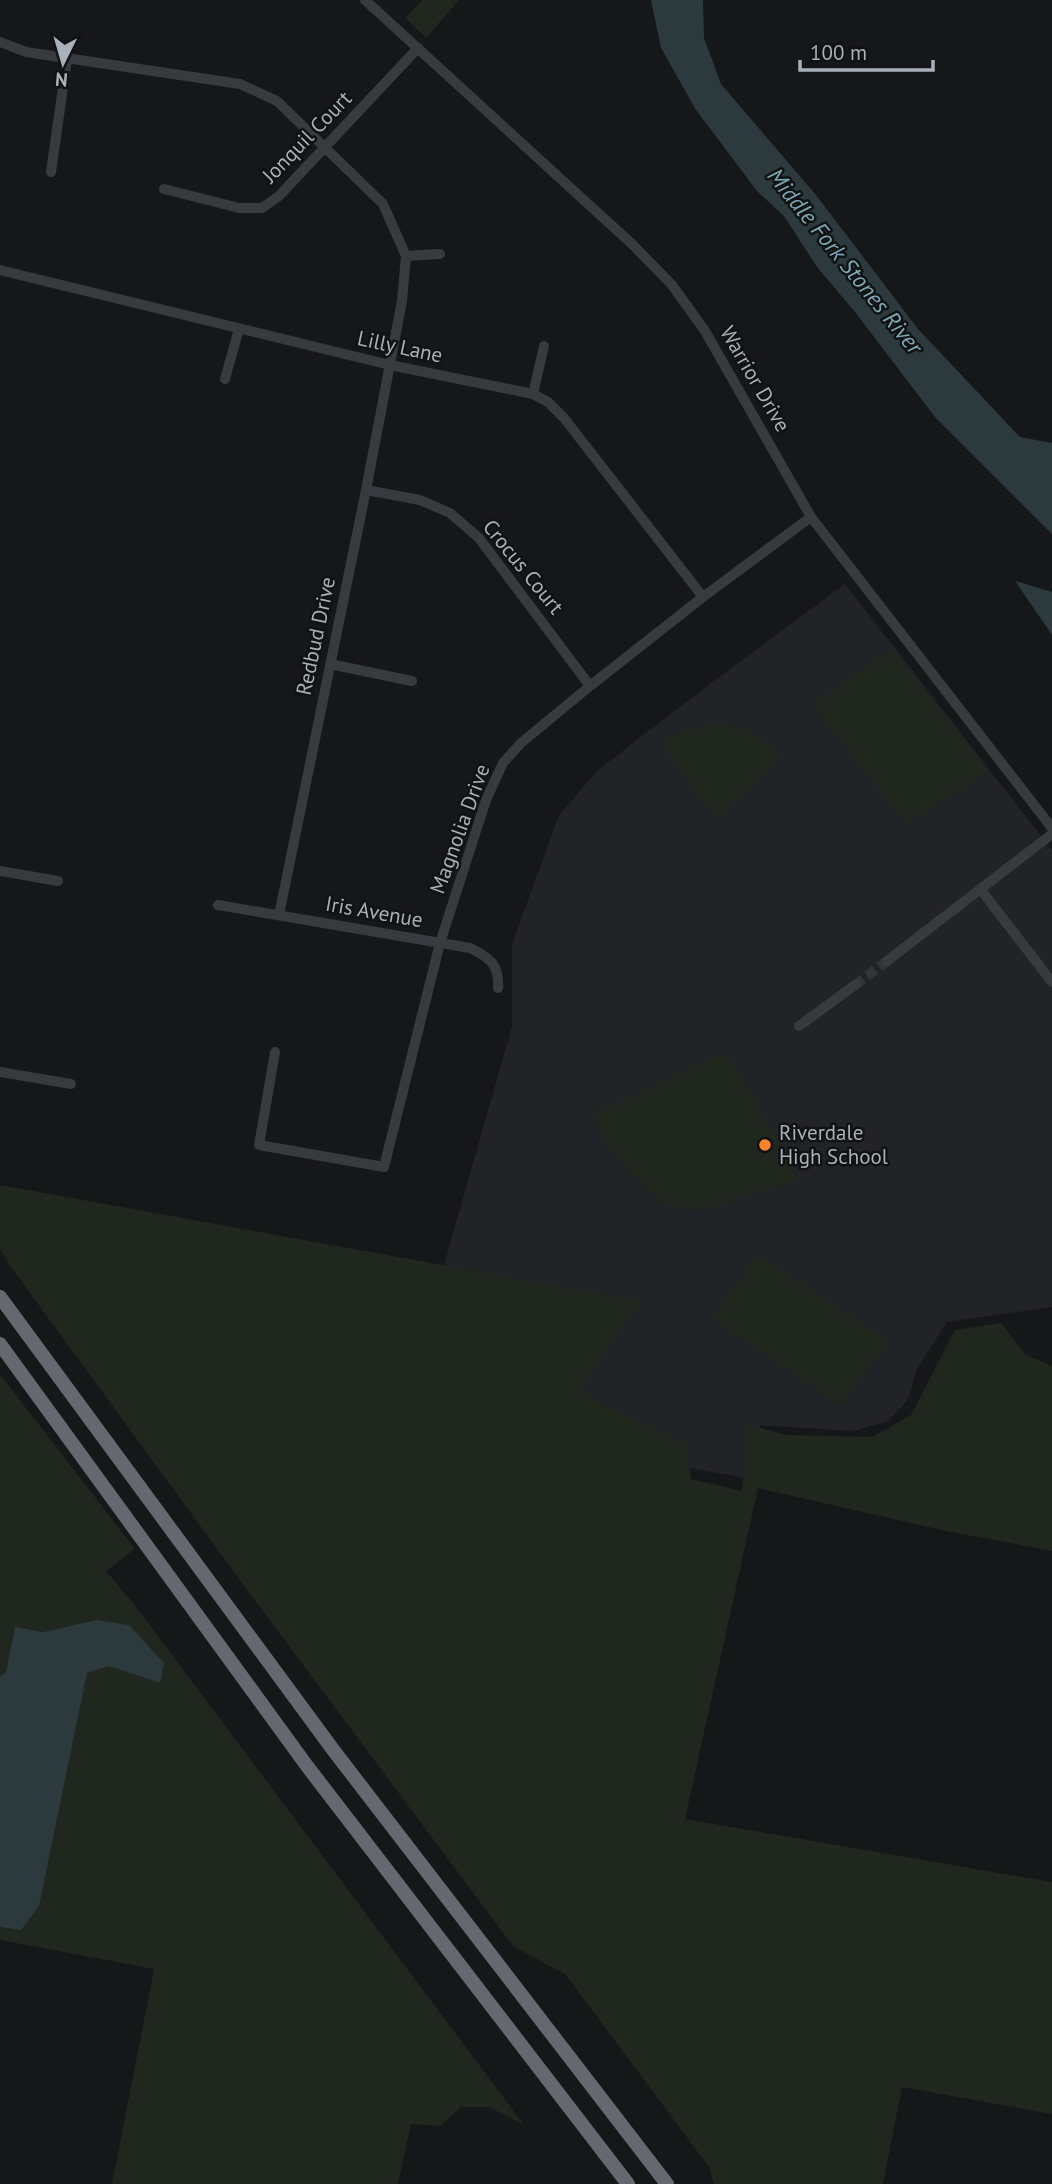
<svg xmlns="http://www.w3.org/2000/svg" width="1052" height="2184" viewBox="0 0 1052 2184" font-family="'PT Sans',sans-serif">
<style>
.built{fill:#222326}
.green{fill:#1f271e}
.water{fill:#2c3a3e}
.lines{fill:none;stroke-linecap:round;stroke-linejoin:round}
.minor-tunnel{stroke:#333639;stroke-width:10;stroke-dasharray:10 5;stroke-linecap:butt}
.minor{stroke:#373a3e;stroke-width:10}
.highway{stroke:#63696f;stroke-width:14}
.poi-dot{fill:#fd832a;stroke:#111214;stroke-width:2.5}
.labels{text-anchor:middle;stroke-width:5;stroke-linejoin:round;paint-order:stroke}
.street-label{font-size:21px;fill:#a8b1b9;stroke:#111214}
.poi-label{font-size:21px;fill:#a8b1b9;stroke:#111214;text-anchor:start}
.water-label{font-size:23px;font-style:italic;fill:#7da9b6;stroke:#111214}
</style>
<rect width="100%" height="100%" fill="#161719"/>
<path class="built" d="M845,584L1052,850V1307L947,1322L917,1369L908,1400L888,1421L854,1431L760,1425L751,1479L401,1416L512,1026V944L559,815L598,770L715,680Z"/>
<path class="green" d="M422,0H459L426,38L405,18Z
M892,649L989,771L906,825L812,704Z
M715,724C746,726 762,733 781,757L721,815L715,816L710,813L661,745C680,729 691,726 715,724Z
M721,1053L731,1057L799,1179L701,1210L679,1208L659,1200L636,1179L610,1151L593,1114Z
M0,1185L642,1301L580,1390L606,1407L688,1443L691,1479L742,1491L748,1425L787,1435L872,1437L911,1415L955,1330L1001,1323L1025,1354L1052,1366V1551L946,1531L758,1488L685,1819L1052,1882V2114L902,2087L883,2184H714L709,2167L565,1974L513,1946L247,1590L8,1263L0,1249Z
M758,1254L889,1342L841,1406L711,1319Z
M0,1374L135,1549L106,1571L134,1604L524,2125L489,2107H461L440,2126L411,2124L398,2184H112L154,1969L0,1940V1927L21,1929L87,1673L109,1665L160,1683L96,1620L43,1632L15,1627L6,1673L0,1677Z"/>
<path class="water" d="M651,0H703L704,38L721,84L816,195L918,329L1020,437L1052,443V534L935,417L855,312L817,267L784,216L757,191L721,143L696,110L661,48Z
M1015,581L1052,592V635Z
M96,1620L129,1625L164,1663L160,1683L109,1666L87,1673L39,1906L21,1930L0,1927V1677L6,1672L15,1627L43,1632Z"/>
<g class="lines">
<path class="minor-tunnel" d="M855,985L887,961"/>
<path class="minor" d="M365,0L632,244L672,285L705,331L811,517L1052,828
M0,42L26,52L240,84L277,101L383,204L406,256L402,301L366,490L279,915
M51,172L67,59
M164,189L239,208H262L279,196L418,48
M406,256L440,254
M0,270L390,365L533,394L548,402L564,418L703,597
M225,379L239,329
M533,394L544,346
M366,490L420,500L450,513L479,538L590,686
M330,664L412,681
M0,871L58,881
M981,890L1052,982
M218,905L470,948C489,957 500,965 498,988
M887,961L1052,834
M799,1026L855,985
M275,1052L259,1145L384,1167L440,943L486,800L503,763L521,743L590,686L703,597L811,517
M0,1072L71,1084"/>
<path class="highway" d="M0,1297L334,1751L667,2184
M0,1344L307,1766L628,2184"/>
</g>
<circle class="poi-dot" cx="765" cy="1145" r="7"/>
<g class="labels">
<g class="street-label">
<text transform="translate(307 137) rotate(-46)" y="7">Jonquil Court</text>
<text transform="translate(400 347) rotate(12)" y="7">Lilly Lane</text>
<text transform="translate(755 379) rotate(60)" y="7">Warrior Drive</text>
<text transform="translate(523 567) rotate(51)" y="7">Crocus Court</text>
<text transform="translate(316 636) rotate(-78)" y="7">Redbud Drive</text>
<text transform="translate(460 829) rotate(-70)" y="7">Magnolia Drive</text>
<text transform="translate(374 912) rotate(10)" y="7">Iris Avenue</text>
</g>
<g class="poi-label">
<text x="779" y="1140">Riverdale<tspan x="779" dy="24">High School</tspan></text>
</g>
<g class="water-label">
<text transform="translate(845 261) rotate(51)" y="8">Middle Fork Stones River</text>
</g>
</g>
<g transform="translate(63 63) rotate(185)" stroke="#111214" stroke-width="5" paint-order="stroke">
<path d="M0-5L12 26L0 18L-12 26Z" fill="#a8b1b9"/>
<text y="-10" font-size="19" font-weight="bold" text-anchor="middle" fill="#a8b1b9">N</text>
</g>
<path d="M800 60v10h133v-10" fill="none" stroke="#a8b1b9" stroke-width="3.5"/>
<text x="810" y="60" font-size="21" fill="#a8b1b9" stroke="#111214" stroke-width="5" paint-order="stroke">100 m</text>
</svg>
